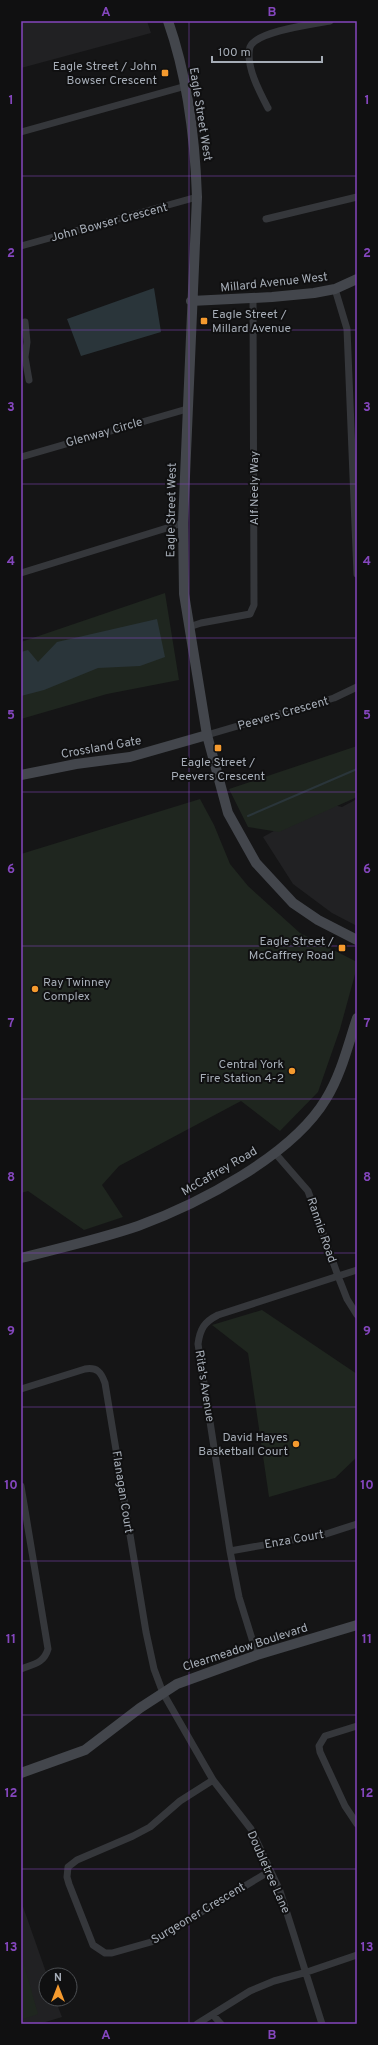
<svg xmlns="http://www.w3.org/2000/svg" width="378" height="2045" viewBox="0 0 378 2045" font-family="Overpass,sans-serif">
<style>
.built{fill:#212123}
.green{fill:#1f261f}
.water{fill:#2a353a}
.lines{fill:none;stroke-linecap:round;stroke-linejoin:round}
.stream{stroke:#2a353a;stroke-width:2}
.street{stroke:#35373b;stroke-width:7}
.secondary{stroke:#43464c;stroke-width:10}
.grid{fill:none;stroke:#8446bd;stroke-width:1;stroke-opacity:0.55}
.poi-dot{fill:#f59a2e;stroke:#101011;stroke-width:1.5}
.labels{text-anchor:middle;stroke-width:4;stroke-linejoin:round;paint-order:stroke}
.poi-label{font-size:12px;fill:#a6adb7;stroke:#101011;text-anchor:end}
.street-label{font-size:12px;fill:#a6adb7;stroke:#101011}
.neatline{fill:none;stroke:#8446bd;stroke-width:1.5}
.grid-label{font-size:13px;text-anchor:middle;font-weight:bold;fill:#8446bd}
</style>
<rect width="100%" height="100%" fill="#151516"/>
<path class="built" d="M21,21H147L151,33L21,68Z
M357,799V926L332,913L293,884L263,837L324,803L342,807Z
M21,1901L47,1975L46,1999H55L62,2017L39,2024H21Z"/>
<path class="green" d="M165,593L179,680L107,694L21,719V642Z
M357,746V797L279,832L248,827L229,789Z
M200,799L214,825L230,864L248,886L300,933L357,962V967L340,1029L318,1092L280,1131L241,1101L119,1166L102,1185L123,1217L84,1230L28,1191L21,1193V854Z
M262,1310L357,1374V1457L335,1478L269,1497L248,1353L212,1325Z
M23,1961L38,2014L21,2020V1962Z"/>
<path class="water" d="M154,288L161,332L81,356L67,319Z
M157,619L165,657L140,666L98,668L44,690L21,696V652L28,650L38,662L57,642Z"/>
<g class="lines">
<path class="stream" d="M248,816L357,769"/>
<path class="street" d="M268,108C260,93 245,65 250,47C256,31 314,24 330,21
M21,132L186,86
M266,219L357,197
M21,246L197,197
M335,289L347,329L357,574
M25,322L27,342L25,357L29,380
M21,457L187,409
M21,573L183,523
M189,627L201,623L250,614L254,605L253,298
M207,735L334,698L357,687
M275,1153L308,1191L338,1276L347,1299L357,1315
M21,1389L85,1369C97,1367 101,1372 105,1383L146,1632L154,1669L163,1693L213,1780L251,1829L280,1891L322,2024
M21,1486L48,1649C44,1663 34,1664 21,1669
M230,1551L326,1534L357,1524
M257,1655L239,1597L230,1551L198,1344C200,1329 204,1322 218,1315L357,1270
M357,1726L325,1736L319,1746L320,1752L345,1806L357,1824
M213,1780L180,1801L150,1827L133,1836L77,1860L68,1867L67,1877L69,1884L93,1945L105,1953H112L151,1942L270,1871
M213,2015L221,2024
M197,2024L250,1991L274,1981L307,1972L357,1955"/>
<path class="secondary" d="M168,21C188,78 195,137 197,197L183,523L184,594L207,735L228,813L256,863L293,903L318,920L357,940
M191,301L272,297L314,293L335,289L357,279
M21,775L76,764L130,757L207,735
M21,1258C60,1248 100,1239 138,1226C198,1204 292,1156 326,1099C341,1075 348,1045 357,1018
M21,1773L85,1750L140,1708L177,1684L257,1655L357,1625"/>
</g>
<path class="grid" d="M189,21V2024M21,176H357M21,330H357M21,484H357M21,638H357M21,792H357M21,946H357M21,1099H357M21,1253H357M21,1407H357M21,1561H357M21,1715H357M21,1869H357"/>
<g class="poi-dot">
<rect x="161" y="69" width="8" height="8" rx="2"/>
<rect x="200" y="317" width="8" height="8" rx="2"/>
<rect x="214" y="744" width="8" height="8" rx="2"/>
<rect x="338" y="944" width="8" height="8" rx="2"/>
<circle cx="35" cy="989" r="4"/>
<circle cx="292" cy="1071" r="4"/>
<circle cx="296" cy="1444" r="4"/>
</g>
<g class="labels">
<g class="poi-label">
<text x="157" y="70">Eagle Street / John<tspan x="157" dy="14">Bowser Crescent</tspan></text>
<text x="212" y="318" text-anchor="start">Eagle Street /<tspan x="212" dy="14">Millard Avenue</tspan></text>
<text x="218" y="766" text-anchor="middle">Eagle Street /<tspan x="218" dy="14">Peevers Crescent</tspan></text>
<text x="334" y="945">Eagle Street /<tspan x="334" dy="14">McCaffrey Road</tspan></text>
<text x="43" y="986" text-anchor="start">Ray Twinney<tspan x="43" dy="14">Complex</tspan></text>
<text x="284" y="1068">Central York<tspan x="284" dy="14">Fire Station 4-2</tspan></text>
<text x="288" y="1441">David Hayes<tspan x="288" dy="14">Basketball Court</tspan></text>
</g>
<g class="street-label">
<text transform="translate(201 114) rotate(81)" y="4">Eagle Street West</text>
<text transform="translate(109 222) rotate(-15)" y="4">John Bowser Crescent</text>
<text transform="translate(274 282) rotate(-6)" y="4">Millard Avenue West</text>
<text transform="translate(104 432) rotate(-16)" y="4">Glenway Circle</text>
<text transform="translate(254 488) rotate(-90)" y="4">Alf Neely Way</text>
<text transform="translate(171 510) rotate(-89)" y="4">Eagle Street West</text>
<text transform="translate(283 713) rotate(-16)" y="4">Peevers Crescent</text>
<text transform="translate(101 747) rotate(-10)" y="4">Crossland Gate</text>
<text transform="translate(219 1171) rotate(-30)" y="4">McCaffrey Road</text>
<text transform="translate(322 1230) rotate(71)" y="4">Rannie Road</text>
<text transform="translate(205 1386) rotate(81)" y="4">Rita's Avenue</text>
<text transform="translate(123 1492) rotate(81)" y="4">Flanagan Court</text>
<text transform="translate(294 1539) rotate(-10)" y="4">Enza Court</text>
<text transform="translate(245 1647) rotate(-18)" y="4">Clearmeadow Boulevard</text>
<text transform="translate(269 1872) rotate(66)" y="4">Doubletree Lane</text>
<text transform="translate(198 1913) rotate(-31)" y="4">Surgeoner Crescent</text>
</g>
</g>
<rect width="378" height="2045" fill="none" stroke="#101011" stroke-width="44"/>
<g transform="translate(58 1987)"><circle r="19" fill="#101011" stroke="#4c4f53"/>
<path d="M0-3L7 15L0 10L-7 15Z" fill="#f59a2e"/>
<text y="-6" font-size="11" font-weight="bold" text-anchor="middle" fill="#a6adb7">N</text>
</g>
<path d="M212 56v6h110v-6" fill="none" stroke="#a6adb7" stroke-width="2"/>
<text x="218" y="56" font-size="12" fill="#a6adb7" stroke="#101011" stroke-width="3" paint-order="stroke">100 m</text>
<rect x="22" y="22" width="334" height="2001" class="neatline"/>
<g class="grid-label">
<text x="106" y="16">A</text>
<text x="272" y="16">B</text>
<text x="11" y="104">1</text>
<text x="367" y="104">1</text>
<text x="11" y="257">2</text>
<text x="367" y="257">2</text>
<text x="11" y="411">3</text>
<text x="367" y="411">3</text>
<text x="11" y="565">4</text>
<text x="367" y="565">4</text>
<text x="11" y="719">5</text>
<text x="367" y="719">5</text>
<text x="11" y="873">6</text>
<text x="367" y="873">6</text>
<text x="11" y="1027">7</text>
<text x="367" y="1027">7</text>
<text x="11" y="1181">8</text>
<text x="367" y="1181">8</text>
<text x="11" y="1335">9</text>
<text x="367" y="1335">9</text>
<text x="11" y="1489">10</text>
<text x="367" y="1489">10</text>
<text x="11" y="1643">11</text>
<text x="367" y="1643">11</text>
<text x="11" y="1797">12</text>
<text x="367" y="1797">12</text>
<text x="11" y="1951">13</text>
<text x="367" y="1951">13</text>
<text x="106" y="2039">A</text>
<text x="272" y="2039">B</text>
</g>
</svg>
